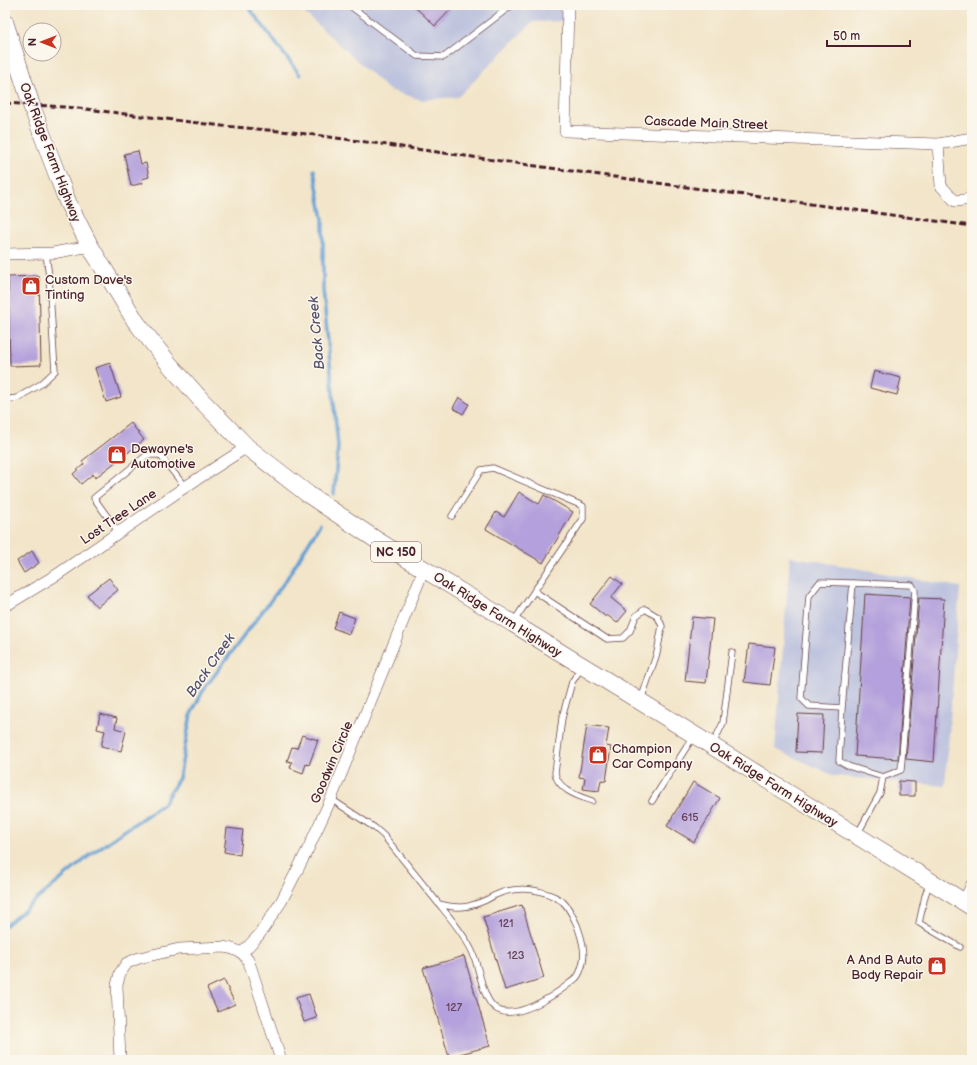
<svg xmlns="http://www.w3.org/2000/svg" width="977" height="1065" viewBox="0 0 977 1065" font-family="'Balsamiq Sans',sans-serif">
<style>
.industrial{fill:#bdc3de}
.lines{fill:none;stroke-linecap:round;stroke-linejoin:round}
.stream{stroke:#639fd3;stroke-width:3.5}
.building{fill:#b4a0dc}
.lane-casing{stroke:#633d43;stroke-width:7}
.street-casing{stroke:#633d43;stroke-width:12}
.primary-casing{stroke:#633d43;stroke-width:18}
.lane{stroke:#fff;stroke-width:5.5}
.street{stroke:#fff;stroke-width:11}
.primary{stroke:#fff;stroke-width:17}
.rail{stroke:#4a1f2b;stroke-width:3;stroke-dasharray:6 3;stroke-linecap:butt}
.labels{text-anchor:middle;stroke-width:3;stroke-linejoin:round;paint-order:stroke}
.number-label{font-size:11px;fill:#643f57}
.shield{fill:#fbf7ec;stroke:#7f6065;stroke-width:1}
.shield-label{font-size:12px;font-weight:bold;fill:#4a1f2b}
.street-label{font-size:13px;fill:#4a1f2b;stroke:#fbf7ec}
.poi-label{font-size:13px;fill:#4a1f2b;stroke:#fbf7ec;text-anchor:start}
.water-label{font-size:14px;font-style:italic;fill:#54526e;stroke:#fbf7ec}
</style>
<rect width="100%" height="100%" fill="#fbf7ec"/>
<filter id="ink" filterUnits="userSpaceOnUse"><feTurbulence type="fractalNoise" baseFrequency=".025" numOctaves="2"/><feDisplacementMap in="SourceGraphic" scale="8" xChannelSelector="R" yChannelSelector="G"/><feConvolveMatrix kernelMatrix="1 2 1 2 8 2 1 2 1" color-interpolation-filters="sRGB"/></filter>
<filter id="wash" filterUnits="userSpaceOnUse"><feTurbulence type="fractalNoise" baseFrequency=".012" numOctaves="4" result="noise"/><feDisplacementMap in="SourceGraphic" scale="16" xChannelSelector="R" yChannelSelector="G"/><feGaussianBlur stdDeviation="0.9" result="paint"/><feColorMatrix in="noise" values="0 0 0 0 0 0 0 0 0 0 0 0 0 0 0 0 0 1.4 0 .05"/><feComposite in="paint" operator="in"/></filter>
<g filter="url(#wash)">
<rect width="100%" height="100%" fill="#f2e5c9"/>
<path class="industrial" d="M296,5H568L567,21L533,22L458,97L422,100L389,90Z
M790,556L960,587L945,786L835,776L775,749Z"/>
<g class="lines">
<path class="stream" d="M247,5L300,75
M314,170L323,219V290L338,446L334,494
M5,926L95,851L163,804L179,778L191,714L204,689L286,580L320,524"/>
</g>
<g id="blocks">
<path class="building" d="M413,5H455L435,26Z
M138,151L141,164L146,163L149,177L142,179L143,183L131,186L124,154Z
M39,276L41,365L10,366L8,277Z
M110,363L121,397L106,402L95,368Z
M874,371L901,378L897,395L870,388Z
M459,397L469,404L463,414L453,408Z
M131,423L144,440L95,478L93,474L81,484L73,474L84,464L82,461Z
M519,492L539,504L544,495L573,512L543,563L486,529L496,512L504,517Z
M32,551L39,563L24,573L17,561Z
M612,576L622,584L611,598L627,611L617,623L607,615L606,617L590,604Z
M109,578L118,590L97,607L87,595Z
M865,594L910,597L898,759L855,756Z
M919,598L944,599L934,762L906,759Z
M339,612L355,618L349,634L333,628Z
M692,617L713,619L706,683L685,681Z
M749,644L775,647L770,685L744,682Z
M100,714L117,718L115,728L126,731L121,751L101,746L105,731L97,729Z
M798,714L824,715L822,753L796,752Z
M587,725L609,728L606,746L611,747L606,781L601,780L599,791L583,789L585,778L579,777Z
M302,735L318,740L309,765L306,764L303,773L290,768L292,762L287,761L292,747L297,748Z
M899,781L915,782V796H899Z
M693,782L720,798L694,842L667,826Z
M227,828L243,830L240,855L224,852Z
M522,905L544,978L505,990L483,917Z
M464,956L490,1046L449,1057L423,968Z
M224,980L235,1004L218,1012L207,988Z
M309,994L317,1018L304,1022L296,998Z"/>
</g>
</g>
<g filter="url(#ink)">
<use href="#blocks" fill-opacity="0" stroke="#633d43" stroke-width="1"/>
<g class="lines">
<defs>
<path id="lane" d="M349,5L417,56L444,57L512,5
M5,400L17,398L41,384L55,371L49,277L46,253
M452,516L481,470L493,468L583,506V519L514,621
M119,533L94,498L147,455H160L185,487
M534,591L607,639L623,638L630,631L636,616L645,609L658,617L662,626L657,653L641,700
M581,668L572,682L562,718L555,773C558,790 578,796 592,801
M842,708L853,583
M713,744L723,723L732,652
M331,799L375,828L384,836L438,903L439,904C451,919 464,934 472,951C479,966 482,997 494,1007C512,1024 555,995 570,983C572,981 575,980 577,977C579,975 580,972 581,969C587,955 582,939 577,925C574,919 569,907 563,902C561,900 558,899 555,897C539,889 520,887 503,892C497,894 491,897 486,900C468,908 458,909 439,904
M652,801L693,737
M858,833L880,793L883,777L901,770L915,591L912,585L820,582L809,596L801,698L809,706L842,708L839,761L848,766L883,777
M929,884L925,896L919,923L960,947"/>
<path id="street" d="M568,5L565,131L938,144L972,138
M938,144L941,186L955,201L972,199
M5,254L53,253L90,246
M5,606L58,574L185,487L247,447
M964,902L972,884
M242,953L259,935L281,902L308,849L331,799L424,569
M120,1060L117,985L120,973L127,963L139,958L179,949L224,947L233,949L242,953L248,960L251,968L281,1060"/>
<path id="primary" d="M5,23L31,104L52,161L68,203L90,246L136,322L170,365L203,402L247,447L309,495L378,541L617,687L972,907"/>
</defs>
<use href="#lane" class="lane-casing"/>
<use href="#street" class="street-casing"/>
<use href="#primary" class="primary-casing"/>
<use href="#lane" class="lane"/>
<use href="#street" class="street"/>
<use href="#primary" class="primary"/>
<path class="rail" d="M5,103L78,108L222,126L292,132L359,141L650,182L972,226"/>
</g>
</g>
<defs>
<symbol id="shop-square" viewBox="-11 -11 22 22"><rect x="-9" y="-9" width="18" height="18" rx="4" fill="#c8321e" stroke="#fbf7ec"/><path d="M-5-2.5h2.3a2.7 3.5 0 0 1 5.4 0H5L5.5 6h-11ZM-1.5-2.5h3a1.5 2.3 0 0 0-3 0Z" fill="#fff"/></symbol>
</defs>
<g fill-rule="evenodd">
<use href="#shop-square" x="20" y="275" width="22" height="22"/>
<use href="#shop-square" x="106" y="444" width="22" height="22"/>
<use href="#shop-square" x="587" y="744" width="22" height="22"/>
<use href="#shop-square" x="926" y="955" width="22" height="22"/>
</g>
<g class="labels">
<g class="number-label">
<text x="690" y="821">615</text>
<text x="506" y="927">121</text>
<text x="516" y="959">123</text>
<text x="454" y="1011">127</text>
</g>
<rect class="shield" x="371" y="542" width="50" height="20" rx="3"/>
<g class="shield-label">
<text x="396" y="556">NC 150</text>
</g>
<g class="street-label">
<text transform="translate(706 122) rotate(2)" y="5">Cascade Main Street</text>
<text transform="translate(51 152) rotate(69)" y="5">Oak Ridge Farm Highway</text>
<text transform="translate(118 516) rotate(-34)" y="5">Lost Tree Lane</text>
<text transform="translate(498 614) rotate(32)" y="5">Oak Ridge Farm Highway</text>
<text transform="translate(331 762) rotate(-67)" y="5">Goodwin Circle</text>
<text transform="translate(774 784) rotate(32)" y="5">Oak Ridge Farm Highway</text>
</g>
<g class="poi-label">
<text x="45" y="284">Custom Dave's<tspan x="45" dy="15">Tinting</tspan></text>
<text x="131" y="453">Dewayne's<tspan x="131" dy="15">Automotive</tspan></text>
<text x="612" y="753">Champion<tspan x="612" dy="15">Car Company</tspan></text>
<text x="923" y="964" text-anchor="end">A And B Auto<tspan x="923" dy="15">Body Repair</tspan></text>
</g>
<g class="water-label">
<text transform="translate(316 333) rotate(-95)" y="5">Back Creek</text>
<text transform="translate(210 665) rotate(-55)" y="5">Back Creek</text>
</g>
</g>
<rect width="977" height="1065" fill="none" stroke="#fbf7ec" stroke-width="20"/>
<g transform="translate(42 42) rotate(270)"><circle r="19" fill="#fbf7ec" stroke="#b4a19f"/>
<path d="M0-3L7 15L0 10L-7 15Z" fill="#c8321e"/>
<text y="-6" font-size="11" font-weight="bold" text-anchor="middle" fill="#4a1f2b">N</text>
</g>
<path d="M827 40v6h83v-6" fill="none" stroke="#4a1f2b" stroke-width="2"/>
<text x="833" y="40" font-size="12" fill="#4a1f2b" stroke="#fbf7ec" stroke-width="3" paint-order="stroke">50 m</text>
</svg>
